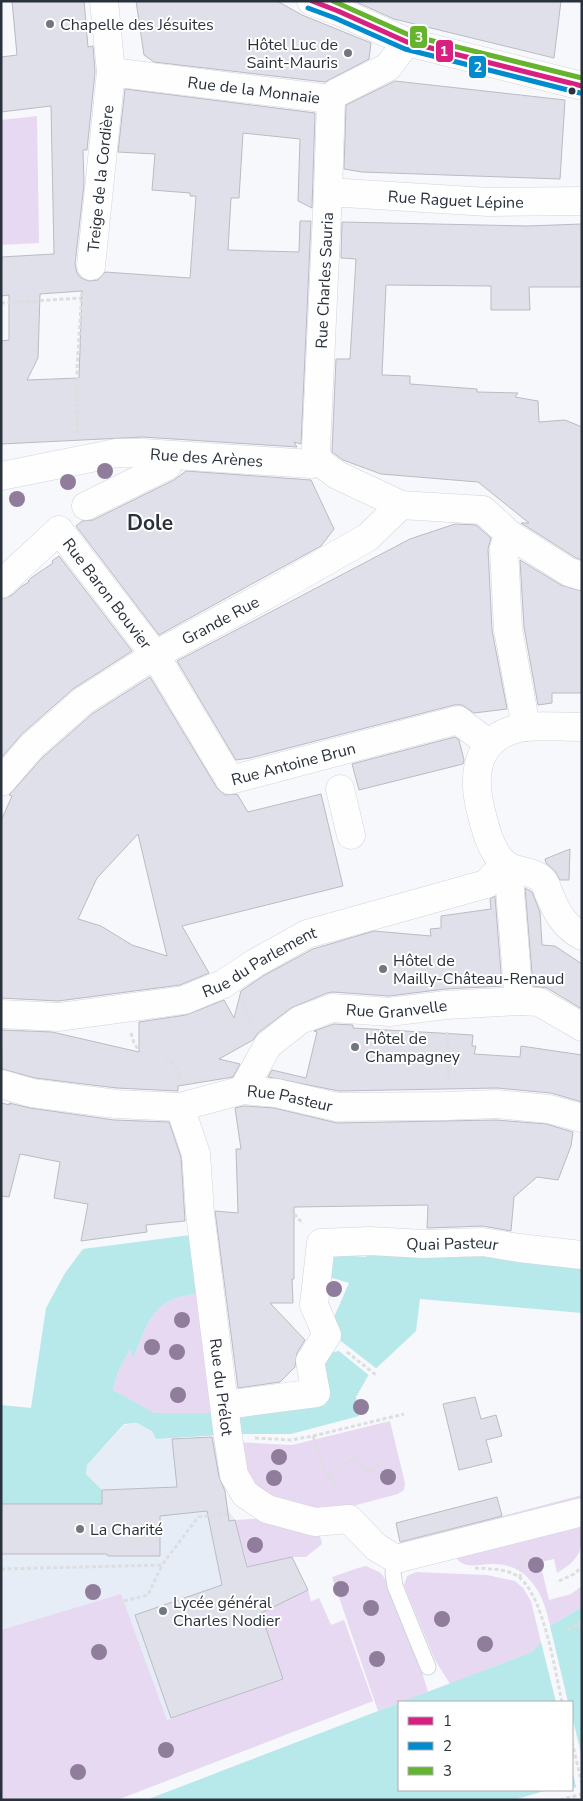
<svg xmlns="http://www.w3.org/2000/svg" width="583" height="1801" viewBox="0 0 583 1801" font-family="'Nunito Sans',sans-serif">
<style>
.built{fill:#e7edf7}
.green{fill:#e8d9f2}
.water{fill:#b7e8ea}
.pier{fill:#f6f8fb}
.building{fill:#dfe0ea;stroke:#bbbbc3;fill-rule:evenodd}
.lines{fill:none;stroke-linecap:round;stroke-linejoin:round}
.lane-casing{stroke:#d0d5dc;stroke-width:17}
.street-casing{stroke:#d0d5dc;stroke-width:29}
.path{stroke:#dddee0;stroke-width:3;stroke-dasharray:4 2.5;stroke-linecap:butt}
.lane{stroke:#fefefe;stroke-width:15}
.street{stroke:#fefefe;stroke-width:28}
.bus-1-casing{stroke:#fff;stroke-width:9}
.bus-2-casing{stroke:#fff;stroke-width:9}
.bus-3-casing{stroke:#fff;stroke-width:9}
.bus-1{stroke:#d82080;stroke-width:5}
.bus-2{stroke:#008bce;stroke-width:5}
.bus-3{stroke:#65b32e;stroke-width:5}
.tree{fill:#907c9b}
.poi-dot{fill:#71777f;stroke:#fff;stroke-width:2}
.bus-dot{fill:#29313c;stroke:#fff;stroke-width:2}
.labels{text-anchor:middle;stroke-width:4;stroke-linejoin:round;paint-order:stroke}
.poi-label{font-size:16px;fill:#29313c;stroke:#fff;text-anchor:start}
.street-label{font-size:16px;fill:#29313c;stroke:#fff}
.district-label{font-size:21px;font-weight:bold;fill:#29313c;stroke:#fff}
.line-badge{stroke:#fff;stroke-width:2}
.badge-label{font-size:14px;text-anchor:middle;font-weight:bold;fill:#fff}
</style>
<rect width="100%" height="100%" fill="#f6f8fb"/>
<path class="built" d="M137,1423L153,1431L156,1439L219,1437L227,1508L235,1520L248,1567L292,1557L308,1590L311,1601L319,1598L331,1625L344,1620L373,1701L117,1800H1V1504L102,1490L86,1474L87,1465L124,1425Z"/>
<path class="green" d="M37,116L39,243L1,245V120Z
M204,1293L220,1413H153L113,1390L118,1372L130,1348L133,1359C150,1317 154,1297 204,1293Z
M390,1421L405,1483L404,1490L398,1494L330,1512L262,1493L247,1474L237,1442L292,1445Z
M582,1495V1504L402,1549L392,1545Z
M250,1519H264L318,1533L321,1539L322,1544L306,1557H292L248,1567L235,1520Z
M582,1519C582,1549 583,1558 557,1573L554,1559L540,1562L549,1600L571,1594L582,1586V1607L550,1626C546,1607 540,1588 525,1575C516,1567 504,1564 492,1564C480,1564 460,1571 455,1554Z
M366,1566L381,1573L387,1582L419,1662L428,1692L378,1711L332,1577L358,1568Z
M416,1572L487,1575L515,1581L523,1588L531,1601L541,1642L532,1652L450,1684L435,1660L404,1585L407,1576Z
M308,1590L311,1602L319,1598L331,1625L344,1620L373,1701L117,1800H1V1630L121,1594L167,1720L283,1679L258,1604Z"/>
<path class="water" d="M198,1234L204,1293C153,1297 150,1318 133,1359L130,1349L118,1372L113,1390L154,1413H220L318,1396L319,1358L328,1331L349,1283L326,1276L328,1254L366,1257L369,1245L582,1260V1313L420,1299L416,1331L368,1376L356,1397L359,1416L291,1434H238L156,1439L152,1431L137,1423L124,1424L87,1465L86,1474L102,1490V1504H1V1405L31,1408L46,1308L65,1273L83,1249Z
M582,1607V1787L576,1788L572,1786V1702H401L532,1652L541,1642L550,1626Z
M399,1703V1790H548L513,1800H146Z"/>
<path class="pier" d="M328,1331L377,1369V1372L371,1377L339,1351L324,1354Z
M550,1623V1626L568,1702H556L540,1638Z
M572,1716L582,1757V1789L577,1791L572,1769Z"/>
<path class="building" d="M12,1H84L88,47L93,46L95,72L87,150H83L84,184L75,264L77,273L81,278L89,281L98,280L105,272L190,278L196,196H190V193L152,190L155,154L118,152L125,89L315,113L312,208L298,201L300,139L243,133L239,198H231L228,250L299,252L300,221H311L301,444L294,442L297,447L143,437L1,444V341L9,340V295L1,296V257L54,254L51,106L1,112V57L17,55ZM82,291L79,378L27,380L38,358L40,294Z
M136,1H277L302,15L371,43L369,59L325,82L154,62L144,55Z
M354,1H561L554,58L394,19Z
M395,81L565,100L560,179L362,172L344,169L346,105Z
M342,222L527,226L582,224V287H529L530,310H491V286L386,285L382,375L410,376V384L477,389V392L518,393L515,397L538,401L539,422L565,420L582,427V560L576,558L521,523H529L478,482L381,474L343,460L332,452L336,359H350L356,259L341,258Z
M186,471L311,480L334,529L321,546L159,635L76,526L82,521L93,520L174,480Z
M455,524L476,525L491,538L488,549L492,630L507,709L474,713L462,705H454L250,758L236,760L177,661L410,539Z
M59,556L132,651L73,689L22,734L1,758V599L12,595L22,586L29,582L28,581L31,578L53,563L52,561Z
M520,560L561,585L582,591V693H552V703L538,705L524,627Z
M150,677L217,788L225,795L237,794L248,812L321,794L343,886L182,926L209,973L180,985L58,1001L1,998V821L12,796L9,795L43,757L92,714ZM138,834L161,931L167,956L132,945L101,926L78,919L97,878Z
M455,737L459,740L464,760L463,764L359,790L352,764Z
M570,849L569,880H560L555,871L546,863L545,859Z
M525,888L532,892L540,912L542,945L555,946L582,964V1009L547,988L533,986Z
M495,896L502,986L445,989L389,996L333,992L327,993L291,1008L258,1033L253,1040L219,1059L240,1064L233,1077L178,1086V1091L117,1088L35,1078L2,1069L1,1030L52,1032L139,1052V1022L186,1015L224,1000L234,1018L241,991L263,976L313,949L374,931L431,936L430,929L441,928V916L491,909L490,899Z
M334,1024L353,1025V1028L473,1035L472,1046H476L474,1054L520,1057L521,1046L582,1055V1102L551,1093L497,1088L339,1091L268,1077L272,1070L306,1078L317,1032L314,1031Z
M1,1103L10,1105L9,1103L30,1108L114,1120L169,1122L181,1157L185,1221L146,1225L147,1232L81,1241L88,1204L54,1198L60,1162L20,1154L9,1197L1,1196Z
M244,1106L274,1108L337,1123L496,1120L546,1124L573,1132L571,1146L558,1180L537,1177L514,1197L511,1231L483,1226L427,1228L428,1205L294,1207V1279H292L293,1303H270L305,1340L297,1353L295,1367L280,1382L238,1388L215,1211L238,1213L236,1149H241L235,1108Z
M475,1397L481,1419L496,1415L502,1436L486,1440L492,1462L459,1470L443,1404Z
M212,1437L219,1477L225,1491L229,1521L235,1520L247,1567L292,1557L308,1590L261,1613L283,1679L171,1718L135,1615L222,1585L207,1511L160,1516V1556H108L107,1554H1V1504H102V1490L177,1487L172,1439Z
M497,1497L502,1516L400,1542L396,1523Z"/>
<g class="lines">
<defs>
<path id="lane" d="M396,1559L393,1573L395,1586L428,1667"/>
<g id="street">
<path d="M311,1L338,11L407,42L582,86"/>
<path id="s1" d="M111,72L331,99"/>
<path d="M331,99L336,93L388,67L407,42"/>
<path id="s2" d="M328,192L488,202L582,201"/>
<path id="s3" d="M91,266L111,72L104,1"/>
<path id="s4" d="M318,461L316,448L328,192L331,99"/>
<path d="M318,461L337,475L401,505L483,510L509,534L569,572L582,576"/>
<path id="s5" d="M1,476L116,453H143L312,464L318,461"/>
<path d="M86,506L167,466"/>
<path d="M509,534L504,548L508,629L526,727"/>
<path id="s6" d="M1,584L59,530L155,655L230,780L458,720L489,744"/>
<path d="M582,727C563,727 543,725 525,727C480,734 471,768 480,807C485,827 489,847 503,863C513,873 535,869 544,882C547,886 548,892 550,896C557,913 565,927 582,936"/>
<path id="s7" d="M1,782L32,746L83,701L155,655L263,597L368,537L401,505"/>
<path d="M340,789L351,835"/>
<path d="M505,864L510,890L519,1001"/>
<path id="s8" d="M1,1014L59,1017L184,1000L223,984L255,963L307,934L486,884L505,864"/>
<path id="s9" d="M1,1084L32,1093L116,1104L180,1107L243,1090L276,1093L337,1107L447,1106L496,1104L549,1109L582,1118"/>
<path id="s10" d="M243,1090L268,1045L300,1020L332,1008L389,1012L446,1005L519,1001L539,1002L582,1027"/>
<path id="s11" d="M180,1107L196,1154L200,1213L228,1437L234,1475L245,1494L267,1509L315,1522L349,1519L376,1547L396,1559L582,1512"/>
<path id="s12" d="M233,1404L316,1393L310,1361L327,1335L314,1305L321,1243L369,1241L424,1244L483,1242L519,1248L582,1255"/>
</g>
</defs>
<use href="#lane" class="lane-casing"/>
<use href="#street" class="street-casing"/>
<path class="path" d="M1,303L81,298
M77,433V368L82,290
M243,1001L251,1024
M447,1032L449,1081
M131,1033L134,1043L138,1049
M165,1058C175,1063 178,1069 180,1080
M290,1209L303,1224
M347,1352L376,1375
M313,1436L404,1414
M255,1438L291,1440L313,1436L323,1468L341,1494
M328,1475L349,1461L356,1460L367,1470H373L378,1465L380,1458
M475,1568C490,1569 508,1568 520,1578C544,1598 555,1671 562,1702
M1,1569L162,1565L198,1517L227,1514
M520,1578L523,1554
M559,1581L574,1574L582,1567
M124,1601L148,1595L162,1565
M578,1625L582,1633
M567,1630L582,1622
M572,1742L582,1784
M560,1800L582,1794"/>
<use href="#lane" class="lane"/>
<use href="#street" class="street"/>
<defs>
<path id="bus-1" d="M312,1L338,11L407,42L582,86"/>
<path id="bus-2" d="M308,8L335,18L405,49L580,93"/>
<path id="bus-3" d="M333,1L409,35L582,78"/>
</defs>
<use href="#bus-1" class="bus-1-casing"/>
<use href="#bus-2" class="bus-2-casing"/>
<use href="#bus-3" class="bus-3-casing"/>
<use href="#bus-1" class="bus-1"/>
<use href="#bus-2" class="bus-2"/>
<use href="#bus-3" class="bus-3"/>
</g>
<g class="tree">
<circle cx="105" cy="471" r="8"/>
<circle cx="68" cy="482" r="8"/>
<circle cx="17" cy="499" r="8"/>
<circle cx="334" cy="1289" r="8"/>
<circle cx="182" cy="1320" r="8"/>
<circle cx="152" cy="1347" r="8"/>
<circle cx="177" cy="1352" r="8"/>
<circle cx="178" cy="1395" r="8"/>
<circle cx="361" cy="1407" r="8"/>
<circle cx="279" cy="1457" r="8"/>
<circle cx="388" cy="1477" r="8"/>
<circle cx="274" cy="1478" r="8"/>
<circle cx="255" cy="1545" r="8"/>
<circle cx="536" cy="1565" r="8"/>
<circle cx="341" cy="1589" r="8"/>
<circle cx="93" cy="1592" r="8"/>
<circle cx="371" cy="1608" r="8"/>
<circle cx="442" cy="1619" r="8"/>
<circle cx="485" cy="1644" r="8"/>
<circle cx="99" cy="1652" r="8"/>
<circle cx="377" cy="1659" r="8"/>
<circle cx="166" cy="1750" r="8"/>
<circle cx="78" cy="1772" r="8"/>
</g>
<g class="poi-dot">
<circle cx="50" cy="24" r="5"/>
<circle cx="348" cy="53" r="5"/>
<circle cx="383" cy="969" r="5"/>
<circle cx="355" cy="1047" r="5"/>
<circle cx="80" cy="1529" r="5"/>
<circle cx="163" cy="1611" r="5"/>
</g>
<circle class="bus-dot" cx="572" cy="91" r="4.5"/>
<g class="labels">
<g class="poi-label">
<text x="60" y="30">Chapelle des Jésuites</text>
<text x="338" y="50" text-anchor="end">Hôtel Luc de<tspan x="338" dy="18">Saint-Mauris</tspan></text>
<text x="393" y="966">Hôtel de<tspan x="393" dy="18">Mailly-Château-Renaud</tspan></text>
<text x="365" y="1044">Hôtel de<tspan x="365" dy="18">Champagney</tspan></text>
<text x="90" y="1535">La Charité</text>
<text x="173" y="1608">Lycée général<tspan x="173" dy="18">Charles Nodier</tspan></text>
</g>
<g class="street-label">
<text dy="6" stroke="none"><textPath href="#s1" startOffset="144">Rue de la Monnaie</textPath></text>
<text dy="6" stroke="none"><textPath href="#s3" startOffset="88">Treige de la Cordière</textPath></text>
<text dy="6" stroke="none"><textPath href="#s2" startOffset="128">Rue Raguet Lépine</textPath></text>
<text dy="6" stroke="none"><textPath href="#s4" startOffset="181">Rue Charles Sauria</textPath></text>
<text dy="6" stroke="none"><textPath href="#s5" startOffset="208">Rue des Arènes</textPath></text>
<text dy="6" stroke="none"><textPath href="#s6" startOffset="159">Rue Baron Bouvier</textPath></text>
<text dy="6" stroke="none"><textPath href="#s7" startOffset="275">Grande Rue</textPath></text>
<text dy="6" stroke="none"><textPath href="#s6" startOffset="448">Rue Antoine Brun</textPath></text>
<text dy="6" stroke="none"><textPath href="#s8" startOffset="269">Rue du Parlement</textPath></text>
<text dy="6" stroke="none"><textPath href="#s10" startOffset="191">Rue Granvelle</textPath></text>
<text dy="6" stroke="none"><textPath href="#s9" startOffset="294">Rue Pasteur</textPath></text>
<text dy="6" stroke="none"><textPath href="#s12" startOffset="374">Quai Pasteur</textPath></text>
<text dy="6" stroke="none"><textPath href="#s11" startOffset="284">Rue du Prélot</textPath></text>
</g>
<g class="district-label">
<text x="150" y="530">Dole</text>
</g>
</g>
<g class="line-badge">
<rect x="409" y="25" width="19" height="24" rx="5" fill="#65b32e"/>
<rect x="435" y="39" width="19" height="24" rx="5" fill="#d82080"/>
<rect x="468" y="55" width="19" height="24" rx="5" fill="#008bce"/>
</g>
<g class="badge-label">
<text x="419" y="42">3</text>
<text x="444" y="56">1</text>
<text x="478" y="72">2</text>
</g>
<rect width="583" height="1801" fill="none" stroke="#29313c" stroke-width="5"/>
<rect x="398" y="1701" width="175" height="90" fill="#ffffff" stroke="#a9adb1"/>
<rect x="408" y="1717" width="25" height="8" fill="#d82080" stroke="#a9adb1"/>
<text x="443" y="1726" font-size="15" fill="#29313c">1</text>
<rect x="408" y="1742" width="25" height="8" fill="#008bce" stroke="#a9adb1"/>
<text x="443" y="1751" font-size="15" fill="#29313c">2</text>
<rect x="408" y="1767" width="25" height="8" fill="#65b32e" stroke="#a9adb1"/>
<text x="443" y="1776" font-size="15" fill="#29313c">3</text>
</svg>
